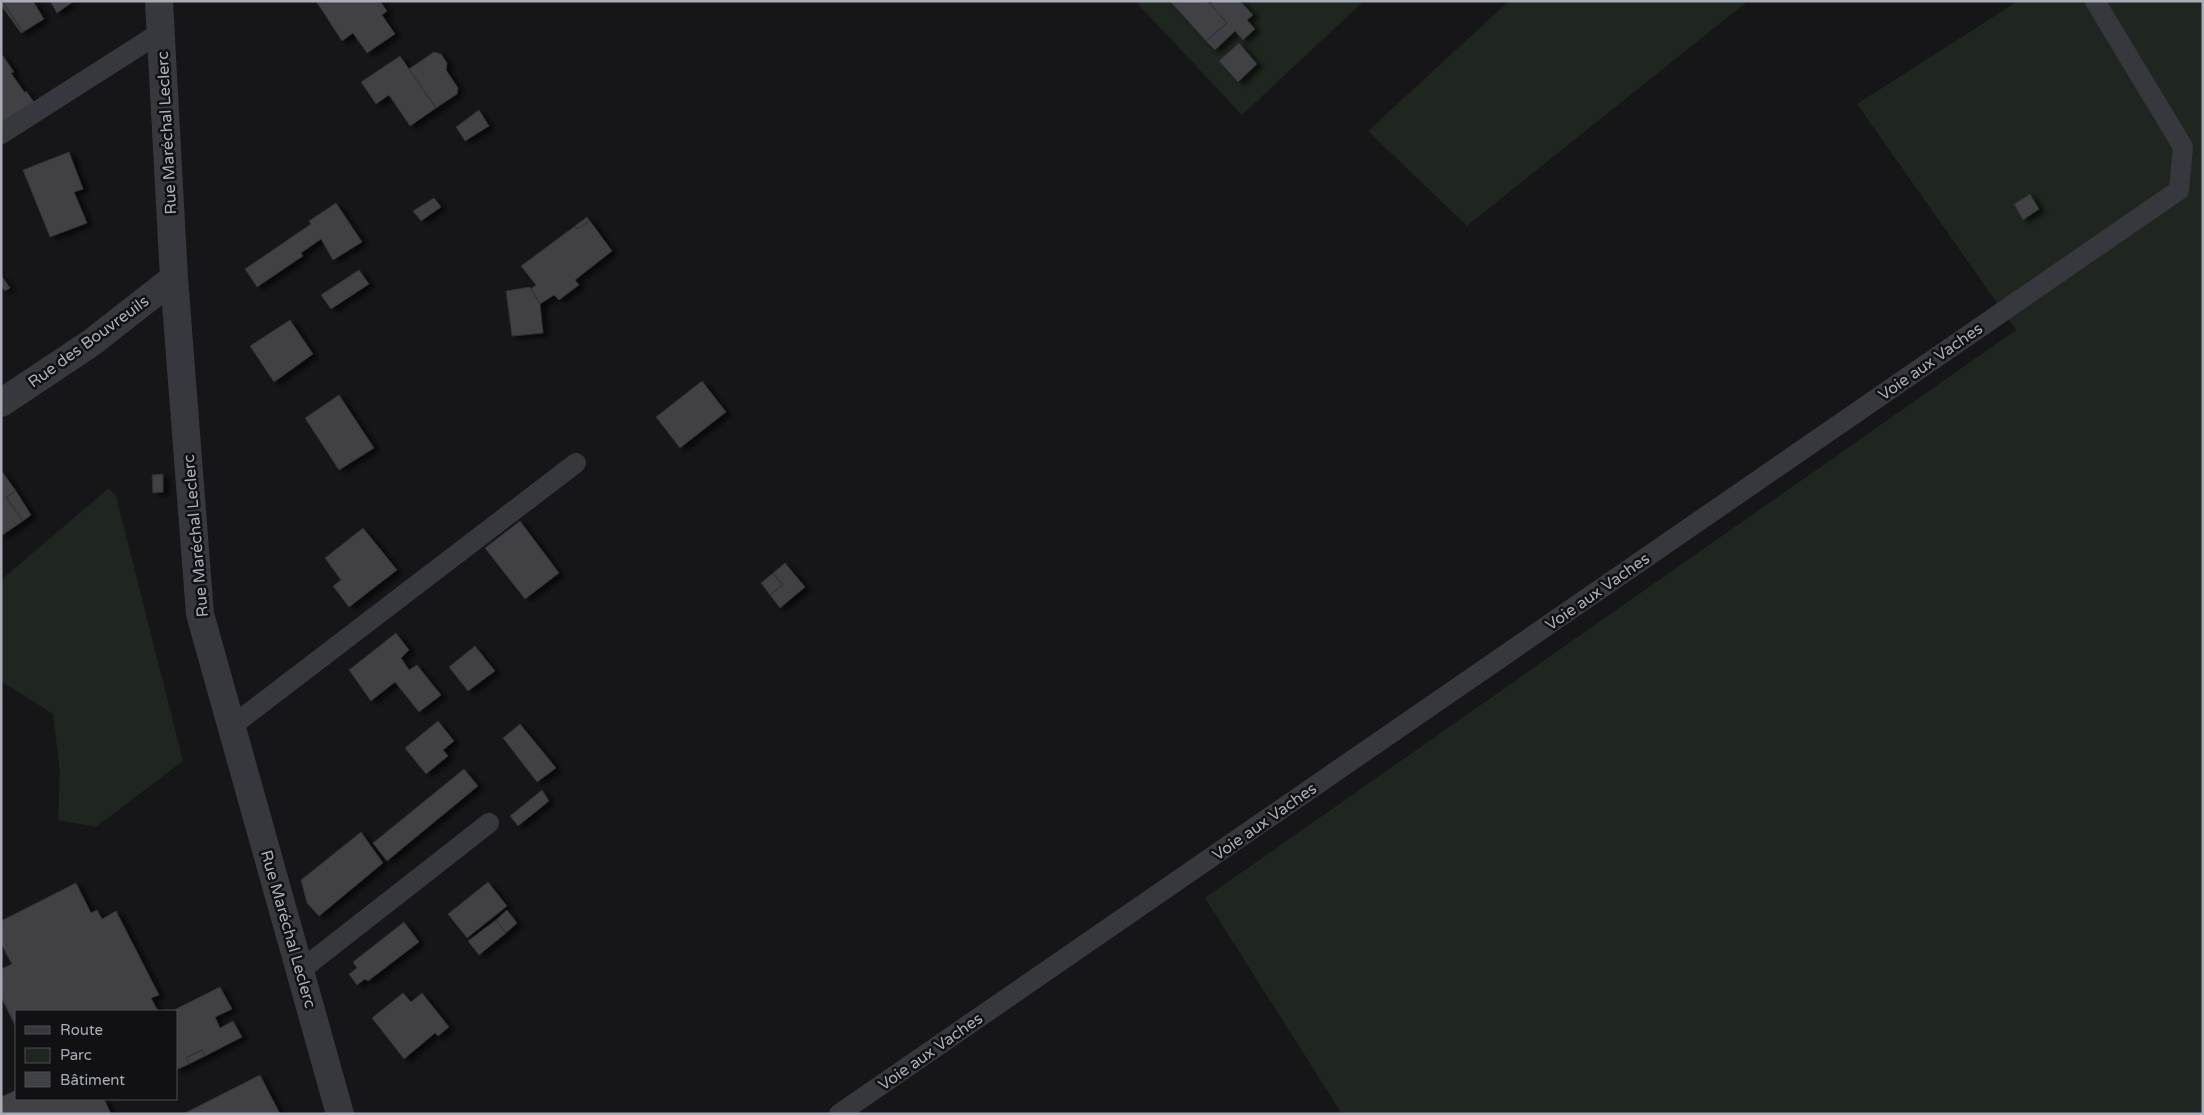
<svg xmlns="http://www.w3.org/2000/svg" width="2204" height="1115" viewBox="0 0 2204 1115" font-family="'Varela Round',sans-serif">
<style>
.green{fill:#1e261f}
.building{fill:#404145;stroke:#303034;filter:url(#shadow)}
.lines{fill:none;stroke-linecap:round;stroke-linejoin:round}
.lane{stroke:#37383d;stroke-width:20}
.street{stroke:#37383d;stroke-width:28}
.labels{text-anchor:middle;stroke-width:5;stroke-linejoin:round;paint-order:stroke}
.street-label{font-size:16px;fill:#a8adb8;stroke:#111113}
</style>
<defs>
<filter id="shadow"><feDropShadow dx="5.5" dy="3" stdDeviation="2.5" flood-color="#0009"/></filter>
</defs>
<rect width="100%" height="100%" fill="#161618"/>
<path class="green" d="M1135,1H1364L1242,115Z
M1509,1H1748L1467,226L1368,131Z
M2018,1H2203V1114H1342L1205,898L2016,330L1857,104Z
M109,488L116,496L183,761L96,827L58,820L60,773L53,714L1,681V580Z"/>
<path class="building" d="M1,1H2L23,32L21,33L1,5Z
M2,1H33L44,19L23,32Z
M50,1H74L57,13Z
M316,1H380L387,11L382,15L395,34L367,53L353,33L342,41Z
M1170,1H1207L1227,23L1206,41Z
M1214,1H1240L1253,15L1247,20L1255,29L1243,40L1235,31L1215,50L1206,41L1227,23L1210,4Z
M1239,43L1257,64L1238,82L1219,61Z
M434,52L441,54L447,63L446,70L458,88L457,94L436,108L409,69Z
M1,53L14,72L11,73L25,93L26,91L36,105L1,128Z
M400,56L436,108L410,126L389,95L376,104L361,82Z
M479,110L489,126L465,141L456,127Z
M69,152L83,189L74,192L87,223L50,237L23,170Z
M2030,194L2039,209L2023,220L2014,204Z
M434,198L441,207L421,221L413,211Z
M336,203L362,242L333,260L321,239L301,253L303,256L257,287L245,269L311,224L309,221Z
M587,217L590,221L577,229L575,226Z
M590,221L612,251L575,280L579,285L559,300L554,295L540,304L531,289L536,285L521,266L575,226L577,229Z
M359,270L369,284L331,309L321,295Z
M1,275L10,288L5,291L1,286Z
M530,287L540,304L543,333L512,336L506,291Z
M290,320L313,354L274,382L250,346Z
M702,381L726,412L680,448L656,417Z
M339,395L374,448L339,470L305,418Z
M1,470L16,491L6,497L23,521L1,536Z
M163,474V492L153,493L152,475Z
M16,491L31,515L23,521L6,497Z
M520,521L559,573L525,599L485,548Z
M363,528L397,570L349,607L333,586L341,580L325,558Z
M785,563L805,587L780,608L770,595L783,585L773,573Z
M773,573L783,585L770,595L761,583Z
M396,633L409,650L401,658L409,670L417,665L441,695L419,712L395,682L371,701L349,670Z
M475,646L495,671L468,691L449,667Z
M438,721L454,741L443,750L448,756L426,774L405,748Z
M520,724L556,768L537,782L503,738Z
M464,769L478,786L387,861L373,843Z
M542,790L549,801L518,826L510,816Z
M361,832L383,863L319,916L307,903L301,880Z
M488,882L507,906L467,938L448,914Z
M76,883L91,913L97,910L102,919L116,911L159,995L151,998L158,1011H16V1027L1,997V969L12,964L1,944V921Z
M507,910L517,923L506,933L496,920Z
M496,920L506,933L479,955L468,941Z
M404,922L419,942L368,981L365,979L357,985L349,974L357,968L353,962Z
M220,987L232,1009L215,1017L220,1028L233,1021L242,1037L205,1056L202,1050L186,1058L189,1064L176,1070V1011H172Z
M403,993L411,1002L422,993L449,1027L438,1036L435,1033L404,1059L372,1018Z
M202,1050L205,1056L189,1064L186,1058Z
M260,1075L280,1114H183Z
M16,1090V1099H104L111,1114H1V1097Z"/>
<g class="lines">
<path class="lane" d="M1,134L161,32
M232,726L576,463
M301,970L489,823
M839,1114L2179,190L2183,147L2095,1"/>
<path class="street" d="M159,1L174,278L200,614L340,1114
M1,403L91,343L174,278"/>
</g>
<g class="labels">
<g class="street-label">
<text transform="translate(166 133) rotate(-93)" y="6">Rue Maréchal Leclerc</text>
<text transform="translate(88 341) rotate(-36)" y="6">Rue des Bouvreuils</text>
<text transform="translate(1930 361) rotate(-35)" y="6">Voie aux Vaches</text>
<text transform="translate(195 536) rotate(-95)" y="6">Rue Maréchal Leclerc</text>
<text transform="translate(1597 591) rotate(-35)" y="6">Voie aux Vaches</text>
<text transform="translate(1264 821) rotate(-35)" y="6">Voie aux Vaches</text>
<text transform="translate(289 929) rotate(74)" y="6">Rue Maréchal Leclerc</text>
<text transform="translate(930 1051) rotate(-35)" y="6">Voie aux Vaches</text>
</g>
</g>
<rect width="2204" height="1115" fill="none" stroke="#a8adb8" stroke-width="5"/>
<rect x="15" y="1010" width="162" height="90" fill="#111113" stroke="#4d4f55"/>
<rect x="25" y="1026" width="25" height="8" fill="#37383d" stroke="#4d4f55"/>
<text x="60" y="1035" font-size="15" fill="#a8adb8">Route</text>
<rect x="25" y="1048" width="25" height="15" fill="#1e261f" stroke="#4d4f55"/>
<text x="60" y="1060" font-size="15" fill="#a8adb8">Parc</text>
<rect x="25" y="1072" width="25" height="15" fill="#404145" stroke="#4d4f55"/>
<text x="60" y="1085" font-size="15" fill="#a8adb8">Bâtiment</text>
</svg>
